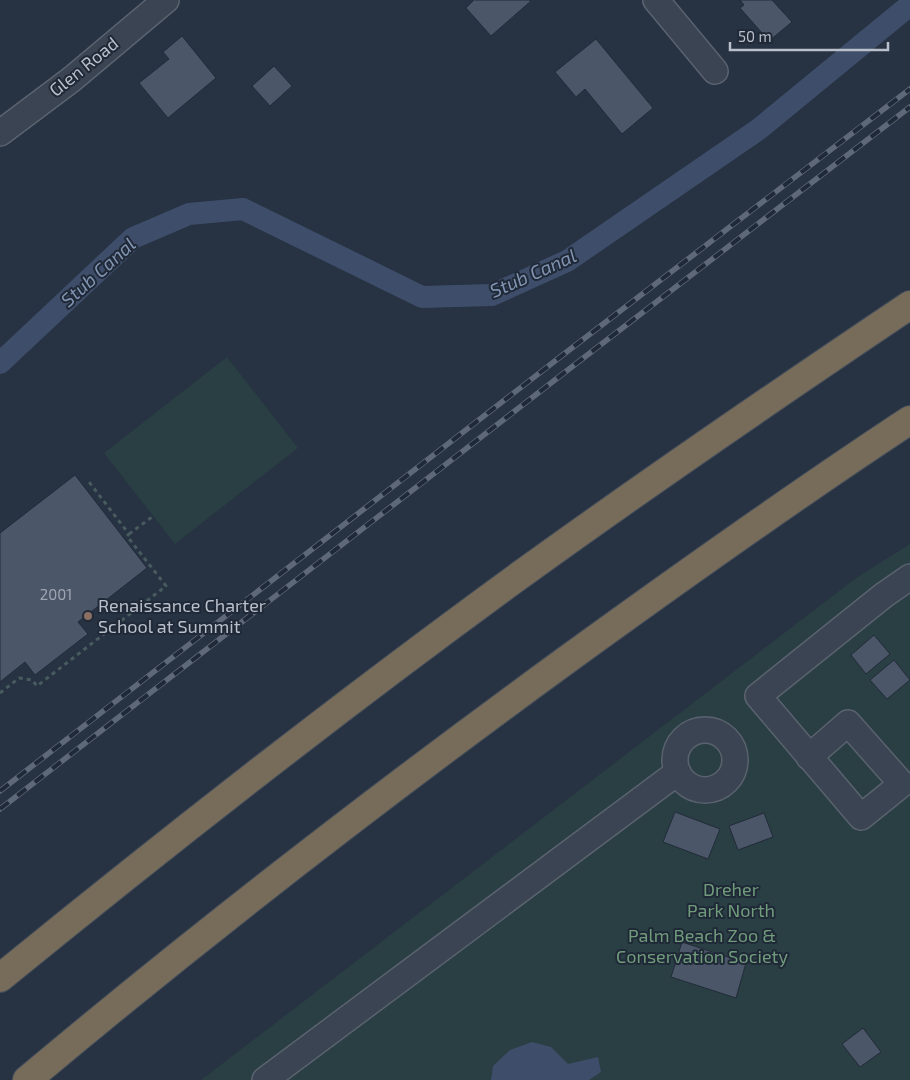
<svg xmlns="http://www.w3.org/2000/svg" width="910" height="1080" viewBox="0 0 910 1080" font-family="'Exo 2',sans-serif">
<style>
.green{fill:#293f43}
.water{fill:#3e4e6a}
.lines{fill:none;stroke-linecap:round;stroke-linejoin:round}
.canal{stroke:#3e4e6a;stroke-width:22}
.building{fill:#4b5668;stroke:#222b39}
.minor-casing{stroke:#5a626f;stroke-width:28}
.highway-casing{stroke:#464f5c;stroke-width:30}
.path{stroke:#485c5f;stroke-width:3;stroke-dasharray:4 4;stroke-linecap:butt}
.minor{stroke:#3b4452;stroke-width:25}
.highway{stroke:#776c59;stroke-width:28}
.rail-casing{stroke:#5e6878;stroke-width:5.5}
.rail{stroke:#202937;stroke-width:4;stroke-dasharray:11;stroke-linecap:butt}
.education-dot{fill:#8d6e63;stroke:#202937;stroke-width:2}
.labels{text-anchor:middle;stroke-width:4;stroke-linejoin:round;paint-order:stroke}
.number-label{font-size:15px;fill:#9ea5b2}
.street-label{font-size:18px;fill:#b9bfcb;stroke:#202937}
.poi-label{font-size:18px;fill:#b9bfcb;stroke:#202937;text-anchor:start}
.park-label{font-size:18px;fill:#709c7c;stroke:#202937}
.water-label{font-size:19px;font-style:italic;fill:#8194b2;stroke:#202937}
</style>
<rect width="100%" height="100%" fill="#273242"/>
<path class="green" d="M227,357L298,448L175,544L104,453Z
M910,544V1080H201L856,578Z"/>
<path class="water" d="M532,1042L551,1047L568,1064L598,1057L601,1072L589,1080H491L493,1066L510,1050Z"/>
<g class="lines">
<path class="canal" d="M0,363L133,238L189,214L243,209L422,297L492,295L567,261L759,129L910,5"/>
</g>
<path class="building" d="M472,0H529L531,1L491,36L466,8L473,1Z
M740,0H772L792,22L769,41L740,8L744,5Z
M182,36L216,78L168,118L139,83L169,59L163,52Z
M596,39L653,108L622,134L585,89L576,97L555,72Z
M274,66L292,86L270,106L252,86Z
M75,475L147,568L78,622L88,634L35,675L25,662L0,682V533Z
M874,635L890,654L866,674L851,655Z
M894,660L910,680L887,699L870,680Z
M675,812L720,829L708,859L663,842Z
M764,813L773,837L738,850L729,826Z
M682,942L746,963L736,998L671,977Z
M863,1028L881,1052L860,1067L842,1044Z"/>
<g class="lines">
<defs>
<path id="minor" d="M656,0L715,71
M0,133L72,79L166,0
M675 760a30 30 0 1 1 60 0a30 30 0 1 1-60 0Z
M809,757L848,723L902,784L861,817L758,696L884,595L910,577
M265,1080L678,772"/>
<path id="highway" d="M0,978C168,841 338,708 512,581C643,486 776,395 910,305
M27,1080C201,934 381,795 565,661C678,579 793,497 910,420"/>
</defs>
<use href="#minor" class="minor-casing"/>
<use href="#highway" class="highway-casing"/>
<path class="path" d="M129,534L152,517
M0,693L19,678L32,680L37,686L166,586L127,536L129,534L89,482"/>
<use href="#minor" class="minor"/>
<use href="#highway" class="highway"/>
<defs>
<path id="rail" d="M0,791L564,354L910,89
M0,809L573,366L910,107"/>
</defs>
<use href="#rail" class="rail-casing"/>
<use href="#rail" class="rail"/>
</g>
<circle class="education-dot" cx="88" cy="616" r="5"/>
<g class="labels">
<g class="number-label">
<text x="56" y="600">2001</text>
</g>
<g class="street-label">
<text transform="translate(84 67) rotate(-39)" y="6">Glen Road</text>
</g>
<g class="poi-label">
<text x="98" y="612">Renaissance Charter<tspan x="98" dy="21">School at Summit</tspan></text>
</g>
<g class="park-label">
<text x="731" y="896">Dreher<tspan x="731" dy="21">Park North</tspan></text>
<text x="702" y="942">Palm Beach Zoo &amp;<tspan x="702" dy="21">Conservation Society</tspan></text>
</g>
<g class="water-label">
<text transform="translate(98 272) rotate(-42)" y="7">Stub Canal</text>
<text transform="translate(533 273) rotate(-24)" y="7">Stub Canal</text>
</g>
</g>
<path d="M730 42v8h158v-8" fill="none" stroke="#b9bfcb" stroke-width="2.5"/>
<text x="738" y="42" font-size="15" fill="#b9bfcb" stroke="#202937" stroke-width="4" paint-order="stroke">50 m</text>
</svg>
